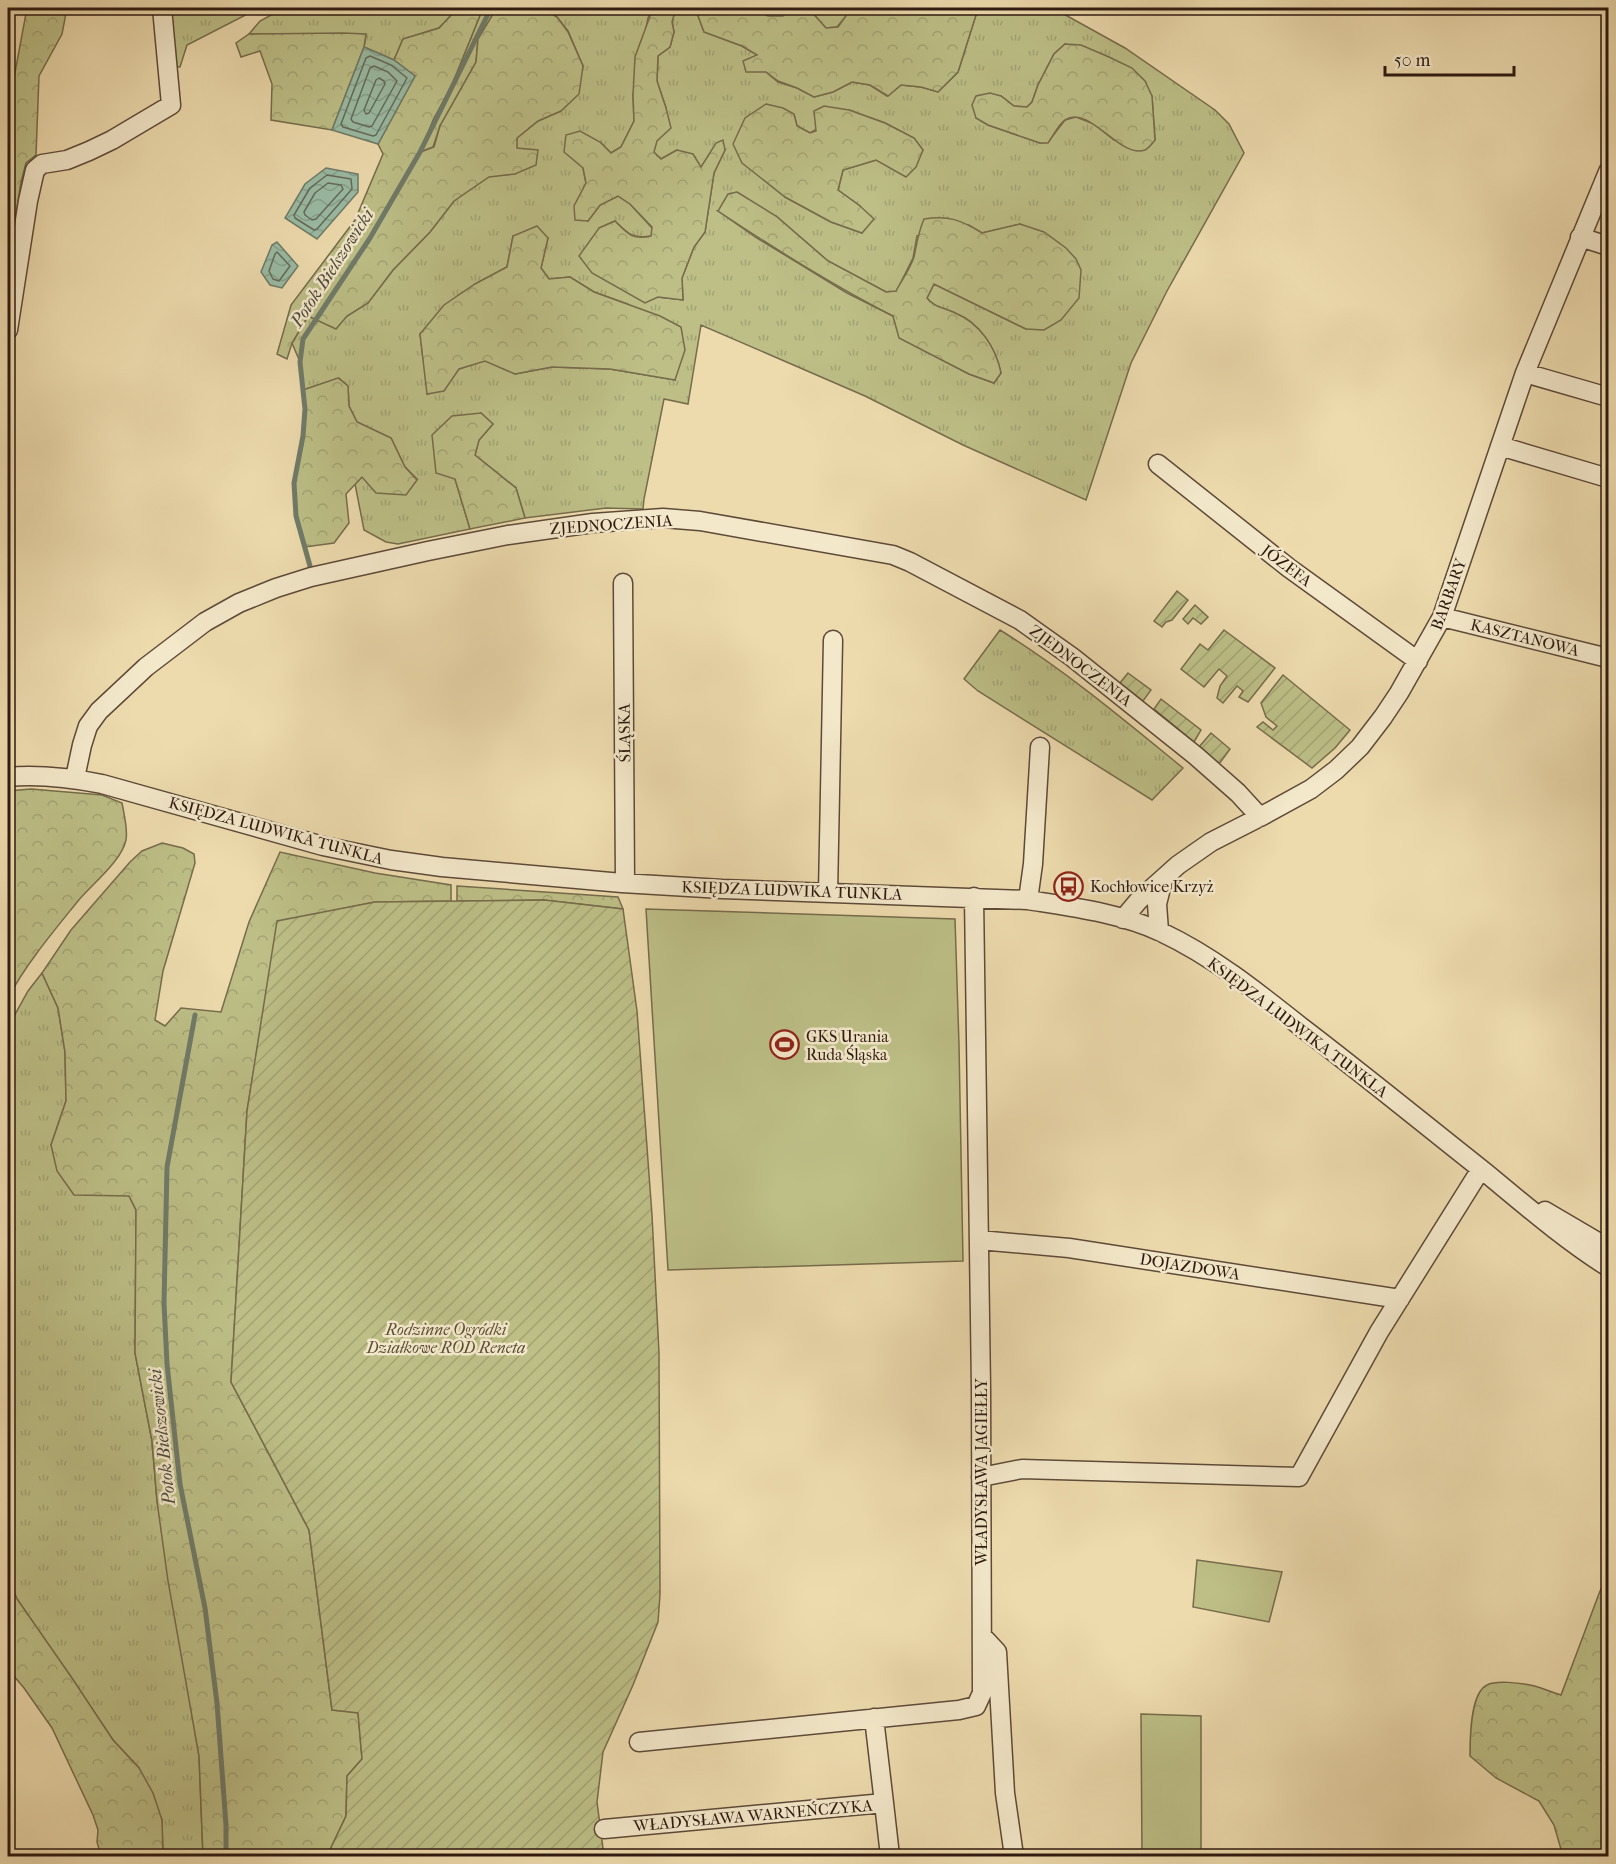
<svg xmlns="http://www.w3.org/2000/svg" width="1616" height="1864" viewBox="0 0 1616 1864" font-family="'IM FELL French Canon',serif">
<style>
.grass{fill:url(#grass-tufts);stroke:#766c4c;stroke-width:1.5;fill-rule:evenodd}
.forest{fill:url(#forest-crowns);stroke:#766c4c;stroke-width:1.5}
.park{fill:#bdbf87;stroke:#766c4c;stroke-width:1.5}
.garden{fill:url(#garden-furrows);stroke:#766c4c;stroke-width:1.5}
.water{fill:url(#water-waves);stroke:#6f7b69;stroke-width:1.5}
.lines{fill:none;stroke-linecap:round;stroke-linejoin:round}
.shore{stroke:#646b5a;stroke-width:1.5}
.stream{stroke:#6f7b69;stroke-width:5}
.minor-casing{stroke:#5e4a38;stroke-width:21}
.minor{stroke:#f3e8ca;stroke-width:18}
.rail{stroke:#2e1a10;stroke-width:4.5;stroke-dasharray:10 10;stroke-linecap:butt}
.labels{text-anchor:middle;stroke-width:5;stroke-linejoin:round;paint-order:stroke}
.street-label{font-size:16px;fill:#2e1a10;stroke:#f3e8ca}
.poi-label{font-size:16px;fill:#2e1a10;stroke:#f3e8ca;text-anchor:start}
.park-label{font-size:16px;font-style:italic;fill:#594c34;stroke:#f3e8ca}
.water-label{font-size:18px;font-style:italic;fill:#4e4b3d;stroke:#f3e8ca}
</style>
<defs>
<pattern id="grass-tufts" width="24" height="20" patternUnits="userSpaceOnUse" patternTransform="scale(1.5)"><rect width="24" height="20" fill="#bdbf87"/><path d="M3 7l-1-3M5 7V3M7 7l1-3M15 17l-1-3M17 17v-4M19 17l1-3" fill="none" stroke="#a3a474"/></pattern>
<pattern id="forest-crowns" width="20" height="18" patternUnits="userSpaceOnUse" patternTransform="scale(1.5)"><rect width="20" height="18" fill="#bdbf87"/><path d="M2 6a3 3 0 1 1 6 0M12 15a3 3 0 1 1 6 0" fill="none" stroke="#a3a474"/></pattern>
<pattern id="garden-furrows" width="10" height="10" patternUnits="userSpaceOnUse" patternTransform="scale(1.5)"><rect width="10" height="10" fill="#bdbf87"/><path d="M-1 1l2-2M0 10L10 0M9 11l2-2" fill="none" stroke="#a3a474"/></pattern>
<pattern id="water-waves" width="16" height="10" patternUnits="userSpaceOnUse" patternTransform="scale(1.5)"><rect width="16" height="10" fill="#9abca5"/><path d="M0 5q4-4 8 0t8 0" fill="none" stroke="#85a18d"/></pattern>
</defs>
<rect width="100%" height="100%" fill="#eddbae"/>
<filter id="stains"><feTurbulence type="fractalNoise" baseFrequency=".00333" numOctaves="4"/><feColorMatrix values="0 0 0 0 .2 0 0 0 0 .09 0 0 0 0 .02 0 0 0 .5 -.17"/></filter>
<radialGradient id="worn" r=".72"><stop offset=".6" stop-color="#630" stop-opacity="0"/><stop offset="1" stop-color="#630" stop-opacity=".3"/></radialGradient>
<path class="grass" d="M166,8H259L187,45L180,67L171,66Z
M284,8H458L439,28L403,39L394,60L364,47L366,35L249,34L260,21Z
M483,8H502L493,14L478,39L476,62L440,126L433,147L420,152L433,120L451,87Z
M541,8H653L648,18L633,95L634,121L621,147L611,153L600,142L583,168L586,183L575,206L588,221L600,205L618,196L630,204L652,228V236C632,239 628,234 615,221L599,228L658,297L683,300L682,278L694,247L705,232L714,173L725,150L701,167L677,150L661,159L653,152L666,108L657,81L658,56L670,47L674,32L672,22L676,8H699L697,13L704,32L742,46L758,55L766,72L778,82L797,88L814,97L833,92L852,82L870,85L887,96L901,85L921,87L938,92L958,72L976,15V8H1053L1125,48L1215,110L1229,124L1244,153L1167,291L1131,363L1086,500L963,445L865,396L701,325L688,404L664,399L644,499L643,509L606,508L525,518L516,488L475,455L479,440L493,424L481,413L455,479L470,529L398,544L386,542L364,530L355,484L362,477L417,479L405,467L391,438L357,422L349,406L348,386L339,378L303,390L300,362L292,343L308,316L336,328L347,316L368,303L393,270L430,232L454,201L489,176L515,174L517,138L538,121L561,111L583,66L568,31L557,17ZM1065,44L1152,96L1155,140H1114L1094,124L1076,117L1065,120L1048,142L1040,143L988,125L976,118L1001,96L1014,106L1027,107L1032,102L1038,85L1054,54ZM849,110L885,123L914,138L923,150L876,160L843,170L838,190L860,206L862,233L831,222L785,197L794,114L797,126L810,133ZM718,211L776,216L828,261L886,292H896L913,258L917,236L969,225L982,233L1020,224L1026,329L934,284L927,298C933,307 945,308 955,313C980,323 996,348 1001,373L994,383L969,374L900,338L893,316L847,293L757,238ZM513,236L548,238L541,268L549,279L570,277L594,292L628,304L675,380L610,369L552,367L515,374L485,360L459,369L428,394L420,334L475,284L507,267Z
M808,8H843L846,16L837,27L826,28Z
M1000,630C1066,671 1123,719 1183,768L1152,800L978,691L964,679Z
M42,973L58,1008L65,1052L66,1101L51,1145L129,1196L136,1210L135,1353L152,1441L157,1501L199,1756L203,1856H163L162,1820L139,1768L113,1740L17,1599L8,1578V1229H15L8,1205V1027L28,991Z"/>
<path class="forest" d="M27,8H67L62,34L39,76L36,155L26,163L21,182L8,265V110Z
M458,8H483L451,87L433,120L421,152L434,147L440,126L476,62L478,39L493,14L502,8H541L557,17L568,32L583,66L579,94L561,111L538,121L517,138V148L538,150L536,165L515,174L489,177L454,201L430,232L393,270L368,303L347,316L336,329L308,316L292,343L287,359L277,354L291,305L355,220L383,154L378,144L415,76L394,60L403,39L439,28Z
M653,8H676L672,22L674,32L670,47L658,56L657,81L666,108L671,128L657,141L654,152L661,159L677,150L693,154L701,167L716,143L723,140L725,150L714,173L705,232L694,247L682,278L683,300L658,297L645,303L592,273L579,256L599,228L615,221C628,234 632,240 651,236L652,227L630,204L618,196L600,205L588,221L575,220L574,206L586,183L583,168L564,152L566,135L580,131L600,142L611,153L621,147L634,121L633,95L635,57Z
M699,8H754L768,16H783L789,8H808L826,28L838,27L846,16L843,8H976V15L958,72L938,92L921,87L901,85L888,96L870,85L852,82L833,92L814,97L797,88L778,81L766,72H746L743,61L757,55L742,46L704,32L697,13Z
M343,33L366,34L364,47L332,130L271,120L272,84L260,51L241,57L236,43L249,34Z
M1065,44L1081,45L1109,57L1132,68L1145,81L1152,96L1155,140C1152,144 1149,148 1145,150C1119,159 1090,104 1065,120C1059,124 1053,136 1048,143H1040L988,125L976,118L972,105L976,96L990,93L1001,96L1014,106L1027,107L1032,102L1038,85L1054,54Z
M766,104L783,108L794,114L797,126L810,133L816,131L814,111L824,106L849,110L885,123L914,138L923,150L916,167L906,177L876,160L843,170L838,190L860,206L874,219L862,233L831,222L785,197L742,163L733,144L745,118Z
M737,192L776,216L828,261L886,292L896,291C902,280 910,269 914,257C917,243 918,233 924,219C949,215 961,220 982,233L1020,224L1044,232L1066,248L1076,259L1081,270L1079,298L1061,320L1044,330L1026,329L934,284L927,298C933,307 945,308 955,313C980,323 996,348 1001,373L994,383L969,374L899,338L893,316C832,285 775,249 718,211L728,194Z
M537,226L548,238L541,268L549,279L570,277L594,292L660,316L681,327L685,350L675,380L610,369L552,367L515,374L485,361L459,369L444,391L427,394L420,334L444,305L475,284L507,267L513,236Z
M338,378L348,386L349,406L357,422L391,438L405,467L417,480L406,495L376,493L362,477L346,494L349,523L334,543L305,547L296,516L294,483L303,436L305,409L303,390Z
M481,413L493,424L479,440L475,455L516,488L525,518L470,529L455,479L436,473L432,435L452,416Z
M31,789L102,795L122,803C124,814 128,829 126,840C121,862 92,884 78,901C53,932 26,964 8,998V791Z
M162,843L183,848L194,854L195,863L163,971L155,1020L165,1026L181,1008L221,1012L249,922L280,852L375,873L451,885V901L375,902L278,922L247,1111L231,1382L309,1530L332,1710L358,1712L362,1759L347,1776L346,1816L327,1856H203L199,1756L168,1581L157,1501L152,1441L135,1353L136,1210L129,1196L74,1195L57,1171L51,1145L66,1101L65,1052L58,1008L42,973L71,930L130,862L142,851Z
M457,886L618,897L623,909L544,900L457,901Z
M1608,1575V1856H1563L1554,1825L1539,1801L1496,1778L1470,1756C1470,1739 1470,1693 1487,1685C1496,1680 1520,1683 1530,1685C1540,1687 1551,1692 1561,1695L1600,1591Z
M8,1578L17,1599L72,1678L113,1740L139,1768L153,1793L162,1820L163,1856H101L97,1842L98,1830L93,1815L52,1728L24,1688L8,1669Z"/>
<path class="park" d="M646,909L955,919L959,1045L963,1261L668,1270Z
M1197,1560L1282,1572L1269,1622L1193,1607Z
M1141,1714L1201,1716V1856H1142Z"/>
<path class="garden" d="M1177,591L1188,600L1172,620L1166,622L1162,627L1154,621Z
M1195,605L1208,617L1201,624L1193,618L1188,624L1183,619Z
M1224,630L1275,668L1248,702L1239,697L1243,691L1237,686L1223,703L1217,698L1220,686L1227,676L1219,669L1204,687L1181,669L1200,644L1208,650Z
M1128,673L1151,690L1143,701L1120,683Z
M1283,675L1350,730L1335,748L1312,768L1257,727L1263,722L1273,730L1277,726L1266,717L1261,703Z
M1161,699L1201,730L1194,742L1154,709Z
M1211,733L1230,749L1219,764L1199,747Z
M544,900L623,909L637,1011L652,1215L659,1353L660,1594L658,1622L633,1685L603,1752L597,1802L604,1856H327L346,1816L347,1776L362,1759L358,1713L332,1710L309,1530L231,1382L247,1111L277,921L375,902Z"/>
<path class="water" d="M364,47L394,60L415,76L378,144L332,130Z
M326,168L358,174V192L317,239L285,218L305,184Z
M277,242L298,266L282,288L270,285L261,272L272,245Z"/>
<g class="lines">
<path class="shore" d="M370,56L391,65L407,78L376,135L373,136L343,127L341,124L366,58Z
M374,66L388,72L397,81L372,126L369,127L353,122L351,119L370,68Z
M379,78L384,81L385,84L369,113L366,114L364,110L376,80Z
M327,175L351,179L352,189L317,229L314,230L295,218L294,215L310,188Z
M328,183L341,185L343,189L316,219L312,220L305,215L304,212L315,193Z
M277,252L290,266L279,281L273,279L269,271L275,254Z"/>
<path class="stream" d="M310,566L296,516L294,483L303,436L305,409L300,362L303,339L370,238L420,152L491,8
M195,1015L167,1167L164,1303L167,1364L180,1484L205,1608L217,1703L226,1825V1856"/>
<defs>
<path id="minor" d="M1580,237L1608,246
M8,330L28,201L35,170L42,164L67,160L89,151L112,140L171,105L162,8
M1525,373L1608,397
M1500,446L1608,478
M1158,464L1289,568L1418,661
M623,583L625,883
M1442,617L1608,658
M8,777C40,774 71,778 102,784L323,846L391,860L442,867L622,883L722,889L1028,900C1072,907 1120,913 1161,932C1212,956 1256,991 1300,1026C1363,1074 1424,1124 1486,1173C1526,1206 1564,1239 1608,1267
M75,778L82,745L88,726L99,711L146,667L205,622L239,603L276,588L311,577L428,551L508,535L593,523L663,518L700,521L893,555L910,562L1020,620L1072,657L1196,756L1238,793L1260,817
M828,893L833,640
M1028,900L1033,864L1040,747
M1123,919L1139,900L1178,865L1211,842L1260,817L1311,789L1336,770L1360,747L1383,717L1399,693L1442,617L1525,373L1608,172
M1159,931L1157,904L1163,880
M1545,1211L1608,1248
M979,1240L1069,1248L1400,1299
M981,1477L1022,1469L1299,1477L1379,1332L1481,1169
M983,1637L997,1652L1005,1793L1014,1856
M874,1718L884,1803
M639,1742L959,1710L976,1706L982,1693L981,1389L974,897
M604,1829L884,1803L890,1856"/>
</defs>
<use href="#minor" class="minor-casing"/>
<use href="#minor" class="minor"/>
<path class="rail" d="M8,22L10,8"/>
</g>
<defs>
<symbol id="bus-ring" viewBox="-11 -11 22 22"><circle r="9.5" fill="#f3e8ca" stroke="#8f2418" stroke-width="1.5"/><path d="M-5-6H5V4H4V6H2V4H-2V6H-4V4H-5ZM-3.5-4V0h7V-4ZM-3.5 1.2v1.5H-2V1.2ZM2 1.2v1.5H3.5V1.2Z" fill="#8f2418"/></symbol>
<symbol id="stadium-ring" viewBox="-11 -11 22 22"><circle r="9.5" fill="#f3e8ca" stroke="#8f2418" stroke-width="1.5"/><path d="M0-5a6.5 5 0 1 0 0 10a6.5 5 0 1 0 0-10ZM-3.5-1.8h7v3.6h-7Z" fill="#8f2418"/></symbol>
</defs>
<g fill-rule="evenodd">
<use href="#bus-ring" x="1052" y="870" width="33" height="33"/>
<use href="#stadium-ring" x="768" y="1028" width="33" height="33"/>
</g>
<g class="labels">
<g class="street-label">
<text transform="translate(611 524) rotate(-4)" y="6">ZJEDNOCZENIA</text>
<text transform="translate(1287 565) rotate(37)" y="6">JÓZEFA</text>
<text transform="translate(1448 594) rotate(-70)" y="6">BARBARY</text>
<text transform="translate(1525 637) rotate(14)" y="6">KASZTANOWA</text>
<text transform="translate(1081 665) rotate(37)" y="6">ZJEDNOCZENIA</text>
<text transform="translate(624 733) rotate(-91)" y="6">ŚLĄSKA</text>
<text transform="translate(276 830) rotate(15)" y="6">KSIĘDZA LUDWIKA TUNKLA</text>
<text transform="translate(792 890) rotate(2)" y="6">KSIĘDZA LUDWIKA TUNKLA</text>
<text transform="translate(1298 1027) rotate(37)" y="6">KSIĘDZA LUDWIKA TUNKLA</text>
<text transform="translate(1190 1266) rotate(9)" y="6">DOJAZDOWA</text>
<text transform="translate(981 1472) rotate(-90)" y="6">WŁADYSŁAWA JAGIEŁŁY</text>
<text transform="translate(753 1815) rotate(-5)" y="6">WŁADYSŁAWA WARNEŃCZYKA</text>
</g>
<g class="poi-label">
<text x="1090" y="892">Kochłowice Krzyż</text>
<text x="806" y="1042">GKS Urania<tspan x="806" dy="18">Ruda Śląska</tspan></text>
</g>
<g class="park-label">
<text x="446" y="1335">Rodzinne Ogródki<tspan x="446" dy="18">Działkowe ROD Reneta</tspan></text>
</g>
<g class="water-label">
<text transform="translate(332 268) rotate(-57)" y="6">Potok Bielszowicki</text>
<text transform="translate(162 1437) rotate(-96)" y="6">Potok Bielszowicki</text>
</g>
</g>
<rect width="1616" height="1864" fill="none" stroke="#eddbae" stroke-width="30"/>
<rect x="9" y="9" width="1598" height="1846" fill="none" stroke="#2e1a10" stroke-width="3"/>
<rect x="15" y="15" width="1586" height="1834" fill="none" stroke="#2e1a10" stroke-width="1.5"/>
<path d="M1385 66v9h129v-9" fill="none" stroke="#2e1a10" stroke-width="3"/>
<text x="1394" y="66" font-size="18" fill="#2e1a10" stroke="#f3e8ca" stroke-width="4.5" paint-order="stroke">50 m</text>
<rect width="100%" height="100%" filter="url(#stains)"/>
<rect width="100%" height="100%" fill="url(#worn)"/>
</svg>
